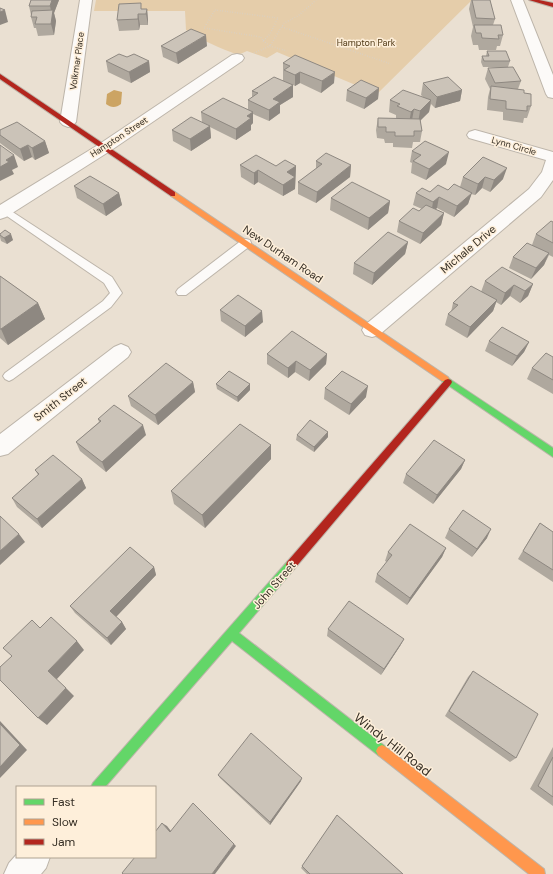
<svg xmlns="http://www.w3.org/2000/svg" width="553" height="874" viewBox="0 0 553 874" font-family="'DM Sans',sans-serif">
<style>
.green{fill:#e5cdaa}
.water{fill:#cca463}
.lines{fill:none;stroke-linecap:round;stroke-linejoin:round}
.lane-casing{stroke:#bdb5aa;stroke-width:2}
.street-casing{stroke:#bdb5aa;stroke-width:2}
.fast-casing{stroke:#bdb5aa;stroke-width:2}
.slow-casing{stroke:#bdb5aa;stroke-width:2}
.jam-casing{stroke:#bdb5aa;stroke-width:2}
.path{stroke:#d4d1cd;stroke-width:1.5;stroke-dasharray:0.5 2;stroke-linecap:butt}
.lane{fill:#fcfaf8;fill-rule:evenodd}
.street{fill:#fcfaf8;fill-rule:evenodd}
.fast{fill:#63d668;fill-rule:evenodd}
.slow{fill:#ff974d;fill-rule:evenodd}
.jam{fill:#b3261e;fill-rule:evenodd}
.wall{fill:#afa89e}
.shaded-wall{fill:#8e8881}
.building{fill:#cbc3b8;stroke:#8e8881}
.labels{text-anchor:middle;stroke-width:3;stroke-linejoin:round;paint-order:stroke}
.far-park-label{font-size:9px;fill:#503915;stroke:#feefda}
.far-street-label{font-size:9px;fill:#352e24;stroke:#feefda}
.street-label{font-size:11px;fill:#352e24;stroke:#feefda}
.near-street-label{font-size:13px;fill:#352e24;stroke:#feefda}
</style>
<rect width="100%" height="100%" fill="#eae0d2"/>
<path class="green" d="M96,0H472L377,94L277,52L267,58L247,51L238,55C220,48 203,41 186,30L185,11H94Z"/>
<path class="water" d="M114,90L122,92L121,104C116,108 111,108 106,104L107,94Z"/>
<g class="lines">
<defs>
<path id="lane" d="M5,207L112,277L122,293L111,307L13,379L9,381L5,379L3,376L5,373L103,301L110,293L104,283L1,212L0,210Z
M246,239L250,240L251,243L250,246L186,295H178L176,292L178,289L242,240Z"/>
<path id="street" d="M80,0H92L76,122L73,125L68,127L63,125L60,122Z
M511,0H523L553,75V98L548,97L546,94Z
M237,54L242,55L244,58L242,61L110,151L6,217L0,219V205L98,145L232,55Z
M475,130L553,152V180L541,197L379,335L372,337L365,335L362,330L365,325L529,189L542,172L546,160L469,138L467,135L469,132Z
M121,344L128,347L131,352L128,357L8,454L0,456V434L114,347Z
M17,854V857H50L46,868L41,874H4L9,863Z"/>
<path id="fast" d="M445,376L553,448V457L442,381L441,379L442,377Z
M291,560L295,562L296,565L295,568L239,633L386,747L388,751L386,755L382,757L378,755L232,641L105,787H91L93,783L287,562Z"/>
<path id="slow" d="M171,192H175L448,377L449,379L448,381H442L171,196Z
M382,745L386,747L544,869L545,874H529L378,755L376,751L378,747Z"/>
<path id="jam" d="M529,0H539L553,3V7Z
M0,74L175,192V196H171L0,79Z
M448,379L451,380L452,382L451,384L295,568L291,570L287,568L286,565L287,562L445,380Z"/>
</defs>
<use href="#lane" class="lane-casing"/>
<use href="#street" class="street-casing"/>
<use href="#fast" class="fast-casing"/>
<use href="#slow" class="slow-casing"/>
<use href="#jam" class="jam-casing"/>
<path class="path" d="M215,10L278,18L270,34L263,41L261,37L204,28Z
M282,27L391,64
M263,41L270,46L284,23L298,16L316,0
M254,53L270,46L287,51"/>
<use href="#lane" class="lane"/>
<use href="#street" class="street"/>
<use href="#fast" class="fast"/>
<use href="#slow" class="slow"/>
<use href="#jam" class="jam"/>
</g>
<path class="wall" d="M31,0H59L54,13L56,21L54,35L38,36L36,28H34L31,17V15L29,6Z
M471,0H490L495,19L493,25L503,35L500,46H497L496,50H479L478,45H473L471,36L473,27L469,9Z
M142,9H147L148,20V25H140L139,30L119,31L117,20Z
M161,46H207L178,64L163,57Z
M487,51L510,61L508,67L521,81L518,89L524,93L531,106L527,118H524L523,123L503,120V112L487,110L488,97L490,89L485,79L488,68L504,67H483L481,62L482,56H486Z
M106,61H149L150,72L131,83L108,72Z
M283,63L334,83L321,93L300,83L295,86L293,85V97L280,105V113L269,121L253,114V123L251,125V130L236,140L210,127L211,138L191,151L173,141L172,130L202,123L201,112L248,109V100L252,97V91L283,81Z
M423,83L462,90L460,101L435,108L431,104L429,112L420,120L422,131L420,142H413L412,148L393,147V143H385L384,139L377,138L376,130L378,118L398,119L396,118V115L389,112L390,100L424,98L421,95Z
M379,88L378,99L364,109L346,101L347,90Z
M0,130L45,141L49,153L35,160L32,157L24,161L0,143Z
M412,151L446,164L426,180L411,173L412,163L410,162Z
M483,157L503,179L490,192L482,188L475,195L471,194L468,204L454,217L437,208L435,209L444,213L441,225L420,244L397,232L399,221L419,211L422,209L413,205L416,193L448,190L460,187L463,177Z
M316,161L351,165L350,177L316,203L298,194V182L316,169Z
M240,165L276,166H296L295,189L283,196L258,182L254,185L241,177Z
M74,186L119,193L122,205L106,216L77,198Z
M331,198L390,201L388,213L368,230L330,210Z
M553,222V257L549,255L544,265L531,279L509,268L513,257L532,245L536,234Z
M0,234L13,240L7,244L1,241L0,237Z
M408,242L405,254L372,285L353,274L354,263Z
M0,276L38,303L45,319L8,345L0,338Z
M485,281L533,284L528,296L520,303L510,296L501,305L496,302L493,311L467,338L445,325L448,314L451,312L453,303L481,292Z
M220,310L263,322L245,337L221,321Z
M489,341L529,342L524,352L512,366L485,351Z
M267,354H327L326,364L309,381L295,372L288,378L267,364Z
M553,357V394L527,379L532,368Z
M193,382L195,392L158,425L131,406L128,396Z
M216,384L250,390L238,402L217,389Z
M325,388L366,397L349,415L324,399Z
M98,419L146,435L106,472L80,451L76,442L99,422Z
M328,432V437L314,452L296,440L297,435Z
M271,445V459L205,528L174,504L171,491Z
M465,460L461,469L433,504L403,483L406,474Z
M35,470L82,479L86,488L42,528L17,507L12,498L38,475Z
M540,523L553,532V582L518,559L534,532Z
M449,529L487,538L472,557L445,538Z
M446,548L442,557L407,605L375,582L377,574L387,562L385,561L388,552Z
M154,567L156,575L116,617L122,622L126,629L111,645L75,613L70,606Z
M328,629L404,639L400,646L381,675L327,636Z
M473,671L516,758L510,762L445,716L468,677Z
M553,747V806L530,789Z
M218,775L301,781L270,825L220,778Z
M337,815L403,874H307L301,868Z"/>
<path class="shaded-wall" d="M52,0H59L54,13L56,21L54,35L51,24L52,15L50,6Z
M147,9L148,20V25L146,14Z
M5,10L8,22L0,25V12Z
M138,14L140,25L139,30L138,19Z
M206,35L207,46L178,64L176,53Z
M149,61L150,72L131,83L129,72Z
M300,72V83L295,86V75Z
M335,72L334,83L321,93L322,81Z
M293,85V97L280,105V113L269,121V110L273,99Z
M379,88L378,99L364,109L366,98Z
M462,90L460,101L435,108L437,97Z
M431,100L429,112L418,123L420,111Z
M414,109L412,120L409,123L411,112Z
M253,112V123L251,125V130L236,140V129L247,116Z
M210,126L211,138L191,151L190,139Z
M45,141L49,153L35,160L32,148Z
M28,145L32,157L24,161L20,149Z
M449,152L446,164L426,180L429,169Z
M14,155L18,167L12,170L14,174L0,181V167L6,160Z
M351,165L350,177L316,203L317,192Z
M296,166L295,189L283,196V185L287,172Z
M507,168L503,179L490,192L494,180Z
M258,170V182L254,185V173Z
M485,177L482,188L475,195L478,184Z
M119,193L122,205L106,216L103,204Z
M472,193L468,204L454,217L457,206Z
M439,197L437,208L431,214L433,202Z
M390,201L388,213L368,230L369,218Z
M444,213L441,225L420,244L423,233Z
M11,234L13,240L7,244L4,238Z
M408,242L405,254L372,285L374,273Z
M549,253L544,265L531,279L536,268Z
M533,284L528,296L520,303L525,291Z
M514,285L510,296L501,305L505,293Z
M497,300L493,311L467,338L470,327Z
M38,303L45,319L8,345L1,329Z
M262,311L263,322L245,337V326Z
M529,342L524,352L512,366L517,356Z
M327,354L326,364L309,381L310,370Z
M296,361L295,372L288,378V368Z
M193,382L195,392L158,425L155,415Z
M250,384V390L238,402L237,397Z
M368,386L366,397L349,415L351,404Z
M143,425L146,435L106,472L102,462Z
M328,432V437L314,452V447Z
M271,445V459L205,528L202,515Z
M465,460L461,469L433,504L437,495Z
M82,479L86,488L42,528L37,519Z
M491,529L487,538L472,557L477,549Z
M19,534L25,542L0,565V551Z
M446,548L442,557L407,605L410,598Z
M154,567L156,575L114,619L110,611Z
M122,622L126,629L111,645L107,638Z
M404,639L400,646L381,675L384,669Z
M77,641L84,650L56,680L48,671Z
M66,688L74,696L47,725L38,718Z
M0,721L27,750L0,778Z
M302,778L301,781L270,825V822Z
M162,823L167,826L174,835L170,832Z
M234,844L236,846L215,874H212Z"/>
<path class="building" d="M31,0H52L50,6H29Z
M472,0H490L495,19L476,18Z
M141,3V9H147L146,14H138V19L117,20L119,4Z
M0,8L5,10L0,12Z
M53,10L51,24H35L37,17H31L32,11Z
M474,25H501L503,35H498L499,39L482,38L481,33H476Z
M191,29L206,35L176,53L161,46Z
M487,51H506L510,61H484L482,56H489Z
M119,54L127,57L134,54L149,61L129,72L106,61Z
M295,55L335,72L322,81L300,72L295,75L284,70L290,66L283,63Z
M513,67L521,81L495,83L488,68Z
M274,77L293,85L273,99L280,102L269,110L248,100L258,93L252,91Z
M448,77L462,90L437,97L423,83Z
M361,80L379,88L366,98L347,90Z
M491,86L524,90V93L531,94V106H527V111L506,109V101L490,99Z
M403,90L431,100L420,111L414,109L411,112L397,106L400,104L390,100Z
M223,98L253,112L247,116L251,118L236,129L201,112Z
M191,117L210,126L190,139L172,130Z
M378,118L420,119L422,131H414V136H395V132H386V127H378Z
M17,122L45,141L32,148L28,145L20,149L0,135V130Z
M425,141L449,152L429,169L413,161L421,155L412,151Z
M0,145L14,155L6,160L9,162L0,167Z
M326,153L351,165L317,192L298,182L322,164L316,161Z
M256,155L276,166L285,160L296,166L287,172L295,177L283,185L258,170L254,173L240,165Z
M483,157L507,168L494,180L485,177L478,184L463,177Z
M90,176L119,193L103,204L74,186Z
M352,182L390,201L369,218L331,198Z
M454,184L472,193L457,206L439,197L433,202L416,193L422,188L430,192L438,185L448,190Z
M426,205L444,213L423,233L399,221L413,208L419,211Z
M551,221L553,222V243L536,234Z
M5,230L11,234L4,238L0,235V234Z
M388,232L408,242L374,273L354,263Z
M527,243L549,253L536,268L513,257Z
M502,267L533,284L525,291L514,285L505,293L485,281Z
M0,276L38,303L1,329H0Z
M471,286L497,300L470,327L448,314L458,305L453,303Z
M238,295L262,311L245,326L220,310Z
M502,327L529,342L517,356L489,341Z
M292,331L327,354L310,370L296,361L288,368L267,354Z
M546,353L553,357V380L532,368Z
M166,363L193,382L155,415L128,396Z
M229,371L250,384L237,397L216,384Z
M342,371L368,386L351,404L325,388Z
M114,405L143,425L102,462L76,442L101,421L98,419Z
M310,420L328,432L314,447L297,435Z
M240,424L271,445L202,515L171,491Z
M434,440L465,460L437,495L406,474Z
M53,455L82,479L37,519L12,498L39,474L35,470Z
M463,510L491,529L477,549L449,529Z
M0,516L19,534L0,551Z
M540,523L553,532V570L523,551Z
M410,524L446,548L410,598L377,574L392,555L388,552Z
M130,547L154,567L110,611L122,622L107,638L70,606Z
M349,601L404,639L384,669L328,629Z
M51,617L77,641L48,671L66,688L38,718L0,680V667L12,656L3,648L32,620L40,628Z
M473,671L538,714L516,758L449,711Z
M0,724L20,745L0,767Z
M251,733L302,778L270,822L218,775Z
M553,757V797L538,786Z
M193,803L234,844L212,874H123L122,873L135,857H155V832L162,823L170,832Z
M337,815L403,874H310L302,866Z"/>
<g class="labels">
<g class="far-park-label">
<text x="366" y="46">Hampton Park</text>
</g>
<g class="far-street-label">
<text transform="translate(77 61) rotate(-82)" y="3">Volkmar Place</text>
<text transform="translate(119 137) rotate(-33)" y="3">Hampton Street</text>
<text transform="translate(514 146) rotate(16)" y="3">Lynn Circle</text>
</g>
<g class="street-label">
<text transform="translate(468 249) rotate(-40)" y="4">Michale Drive</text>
<text transform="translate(283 254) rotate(34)" y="4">New Durham Road</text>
<text transform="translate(60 399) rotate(-38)" y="4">Smith Street</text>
<text transform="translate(274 585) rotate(-49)" y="4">John Street</text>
</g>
<g class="near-street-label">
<text transform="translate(393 744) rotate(38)" y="5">Windy Hill Road</text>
</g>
</g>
<rect x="16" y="786" width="140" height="72" fill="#feefda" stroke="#aea291"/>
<rect x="24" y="799" width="20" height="6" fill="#63d668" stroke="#aea291"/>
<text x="52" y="806" font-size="12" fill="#352e24">Fast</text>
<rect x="24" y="819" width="20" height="6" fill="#ff974d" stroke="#aea291"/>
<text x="52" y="826" font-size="12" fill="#352e24">Slow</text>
<rect x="24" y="839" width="20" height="6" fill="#b3261e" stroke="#aea291"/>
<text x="52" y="846" font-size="12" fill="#352e24">Jam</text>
</svg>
